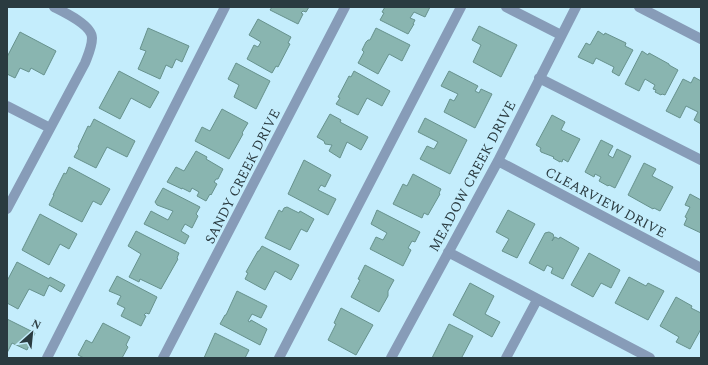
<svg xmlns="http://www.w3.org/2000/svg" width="708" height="365" viewBox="0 0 708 365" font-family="Spectral,serif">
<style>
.building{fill:#89b5b0;stroke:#67928d}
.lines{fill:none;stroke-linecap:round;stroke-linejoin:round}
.minor{stroke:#879cb8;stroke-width:10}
.labels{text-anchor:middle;stroke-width:3;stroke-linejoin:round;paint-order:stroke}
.street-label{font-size:14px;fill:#2a3b40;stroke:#c4edfc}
</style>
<rect width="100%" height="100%" fill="#c4edfc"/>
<path class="building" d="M272,7H309L306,12L303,11L301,13L303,14L298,24L270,10Z
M385,7H430L425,17L414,12L410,18L415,20L413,24H414L408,34L380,20L384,13L382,12Z
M258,19L291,37L288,43L290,44L278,67L276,66L272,73L247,59L254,45L258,47L261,42L249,35Z
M479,26L517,45L501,77L473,62L481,45L472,40Z
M148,28L189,46L182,62L176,59L172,68L166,65L160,79L138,69L146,51L140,49Z
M376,28L410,45L402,61L389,54L378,74L358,63L364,52L362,50L366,42L368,40H370Z
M598,31L604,35L605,33L626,43L625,46L633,50L619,76L612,72L614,67L596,58L593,64L578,57L586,43L590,45Z
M20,32L56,51L44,75L31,68L29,72L20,68L15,78L7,74V57Z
M642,51L648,55L649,53L669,64V65L678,70L665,95L662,94L661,95L655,92L656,90L653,89L655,85L645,79L639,91L625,84Z
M236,63L270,81L256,109L234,97L239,85L228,79Z
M119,71L159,92L150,108L131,98L120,119L99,108Z
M354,71L390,91L382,106L367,98L358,115L336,104L340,98L338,97L349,76L351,77Z
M449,71L478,86L475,91L479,93L481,89L492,94L475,128L444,112L450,99L454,101L458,94L441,86Z
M694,77L701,81V124L694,120L698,112L686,106L680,118L666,111L683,79L691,83Z
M222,109L248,123L242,133L243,134L229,159L195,141L202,127L210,131Z
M330,114L341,120L340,122L368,137L361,150L347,142L340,158L329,151L332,145L325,144L324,141L317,137Z
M552,115L565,122L561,130L580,139L568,162L563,159L562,162L560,161V162L553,158L554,157L541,152L540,150L541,148L536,145Z
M425,118L467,140L450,174L420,159L427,146L434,149L438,142L418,132Z
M94,119L135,141L127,157L107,147L96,168L74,157L79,148L78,147L88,126L90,127Z
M601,140L613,146L608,155L613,158L617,149L631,156L615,188L609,185L608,186L599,181L601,177L595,174L594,177L585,172Z
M196,151L207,157L206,159L223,169L218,179H216L214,182L217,184L211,195L210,194L206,201L197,196L199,192L192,188L190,192L182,188V189L167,182L176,167L184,171Z
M304,160L331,175L325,187L321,185L318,190L336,199L328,215L288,194Z
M644,163L656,169L652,176L673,187L660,211L654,208L653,209L628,195Z
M69,167L110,189L101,205L93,201L82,222L49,205L54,195H53L64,173L66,174Z
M413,174L441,189L439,193L440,194L428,215L424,213L422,218L393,204L403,184L407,186Z
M163,188L200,207L196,214L198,216L192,228L185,224L181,231L189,236L185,244L144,224L151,211L168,220L173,211L157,205L155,202Z
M690,194L701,200V233L684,225L687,218L685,217L690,207L685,205Z
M287,207L299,213L300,211L314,219L307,232L301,229L290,250L265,238L279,210L282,212L284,208Z
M377,210L420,232L415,242L412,241L408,248L411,250L403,266L370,249L376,237L383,240L387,233L371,224Z
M508,210L535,224L517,258L502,251L509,239L496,232Z
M40,214L77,234L69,249L60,244L49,265L22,250Z
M136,231L179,253L177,258L178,259L161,289L140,279L139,282L129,277L141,254L128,246Z
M549,232L553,234L554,237L552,241L555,237L559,239L560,237L579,248L563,279L551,273L553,268L547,265L544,271L529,263L545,233Z
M262,246L299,265L291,280L275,271L265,290L245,279L248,273L246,272L258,251H259Z
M589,253L620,270L611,288L601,283L593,297L571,285Z
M17,262L49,279L50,277L65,285L61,292L49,285L44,296L29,289L18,309L7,303V281Z
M365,265L394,280L388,291V296L379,312L351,297L360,280L358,279Z
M117,276L157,297L149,314L146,313L144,315L146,316L141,326L121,316L125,308L117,304L121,296L109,291Z
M629,277L646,286L648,283L664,291L648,320L615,303Z
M470,283L494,296L485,314L500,322L492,337L453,315Z
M237,291L267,306L261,318L252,314L248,321L250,322L251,320L267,329L260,345L220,324L225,315H226Z
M676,297L692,306L691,308L701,313V329L690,349L676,342L679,337L660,326Z
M341,308L373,325L356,355L328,340L336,324L334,323Z
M7,319L35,333L27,350L12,343L7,353Z
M103,323L130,337L126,345L128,347L122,358H84L78,355L86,340L92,343Z
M449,324L473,336L462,357L463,358H432Z
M215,333L249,350L245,358H204Z"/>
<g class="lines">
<path class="minor" d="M506,7L561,35
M639,7L701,39
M539,78L701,160
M7,106L50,128
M498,161L701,268
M7,209L85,63C88,55 92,47 92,38C92,25 64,12 54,7
M448,252L650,358
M47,358L225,7
M163,358L345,7
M279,358L461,7
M391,358L498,161L576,7
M506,358L537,300"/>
</g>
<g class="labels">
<g class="street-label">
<text transform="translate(242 176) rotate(-63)" y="5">SANDY CREEK DRIVE</text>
<text transform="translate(472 176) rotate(-62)" y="5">MEADOW CREEK DRIVE</text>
<text transform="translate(606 202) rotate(28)" y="5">CLEARVIEW DRIVE</text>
</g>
</g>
<rect width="708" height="365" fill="none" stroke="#2a3b40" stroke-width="16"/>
<g transform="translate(32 333) rotate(27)" stroke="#c4edfc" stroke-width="3" paint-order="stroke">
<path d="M0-3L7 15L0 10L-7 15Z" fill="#2a3b40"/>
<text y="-6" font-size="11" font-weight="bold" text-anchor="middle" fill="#2a3b40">N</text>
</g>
</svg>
